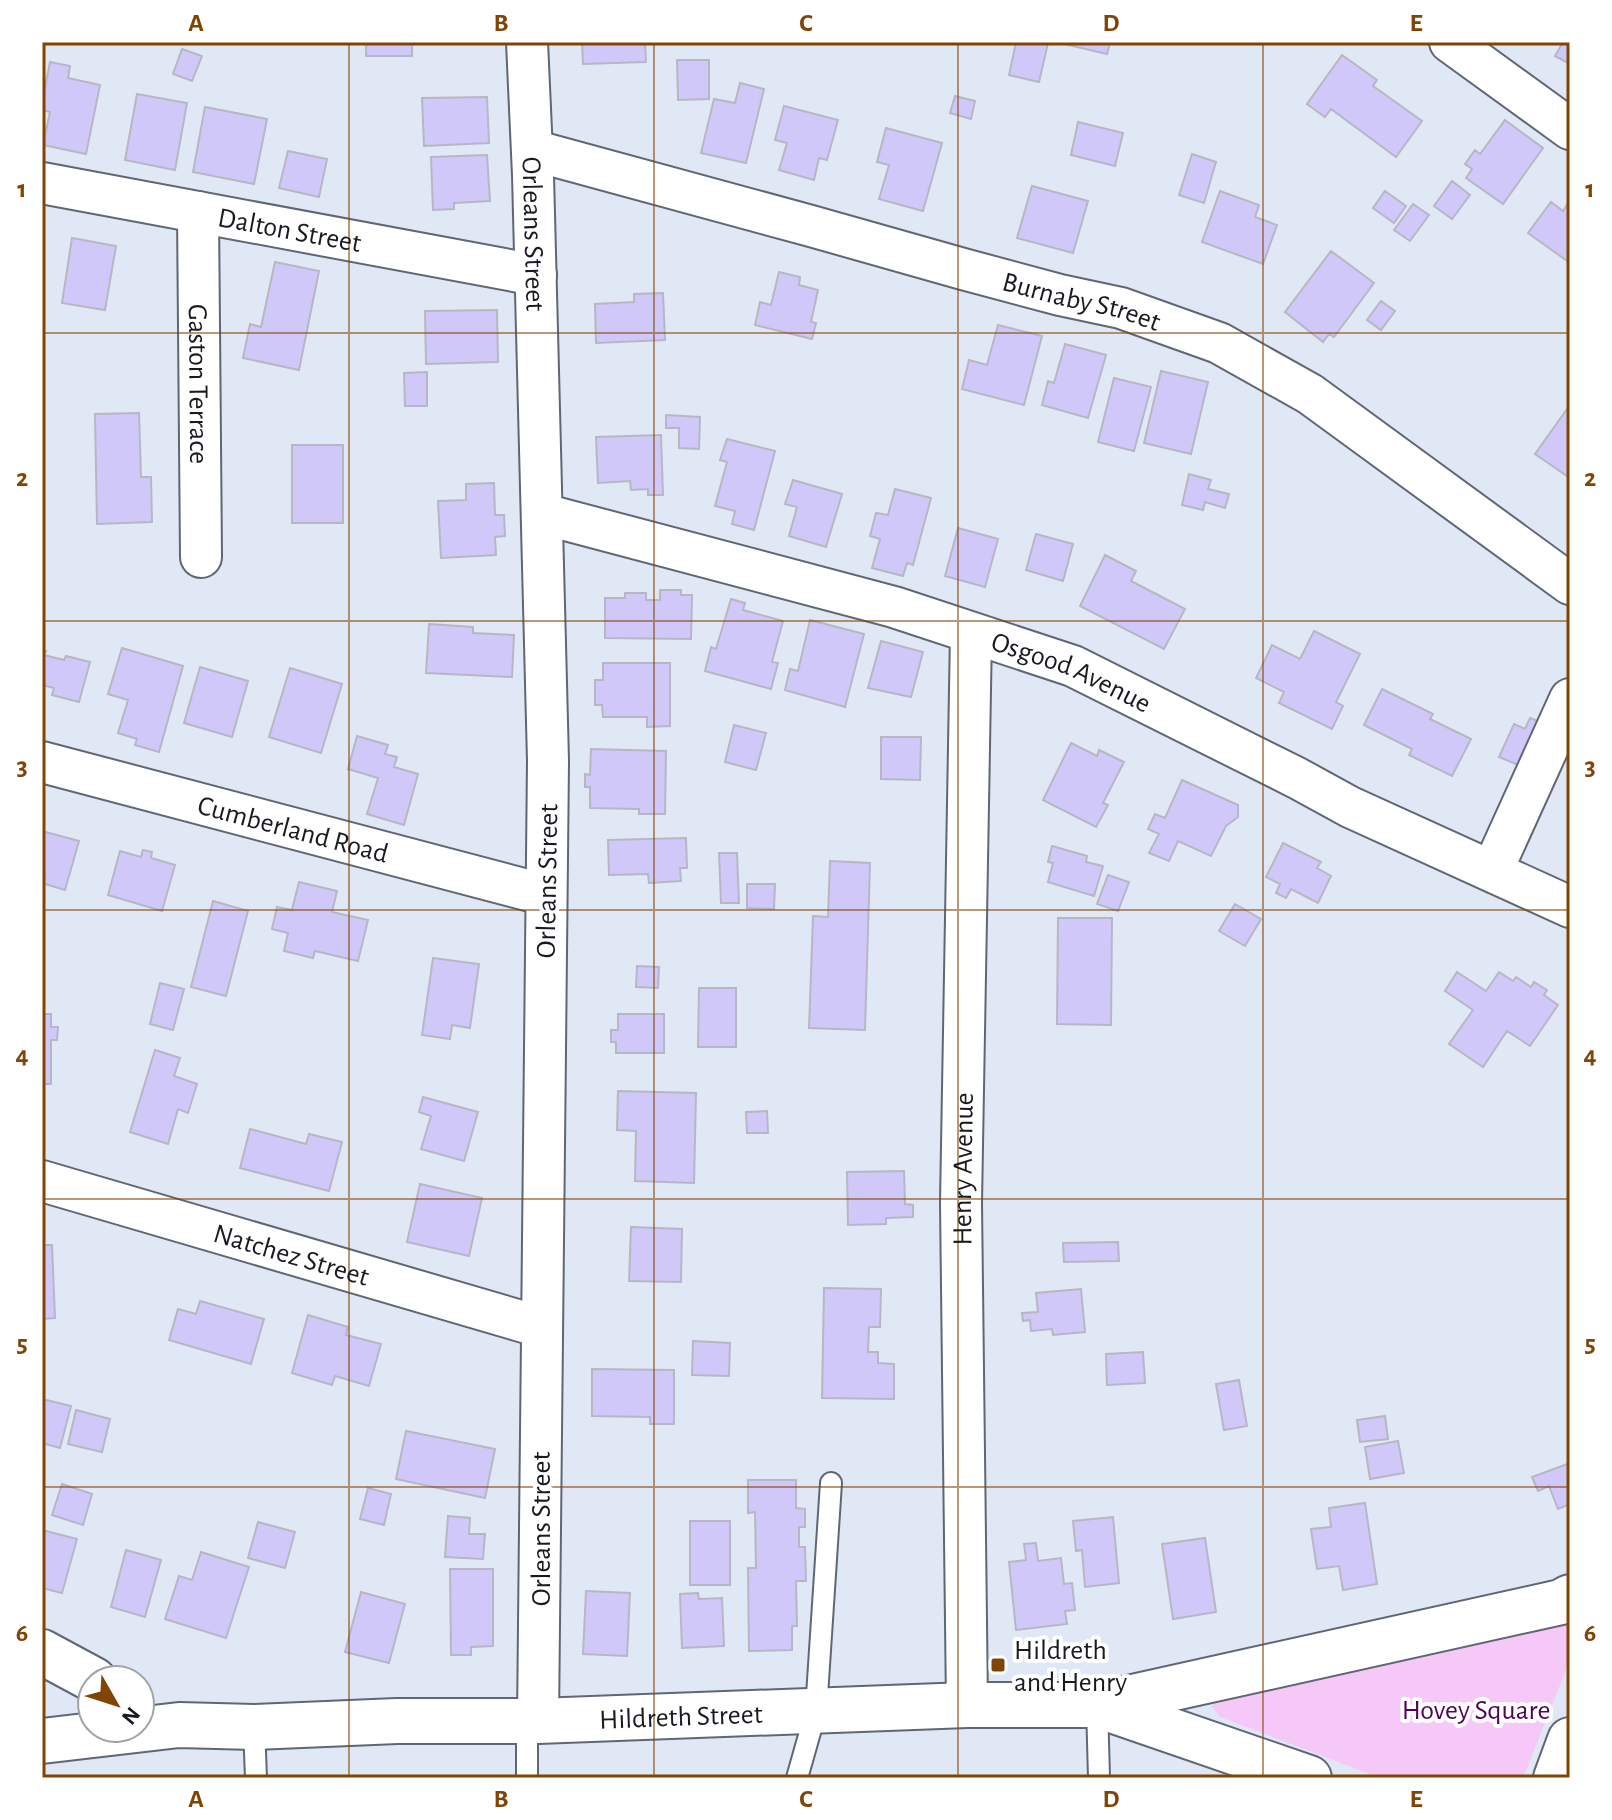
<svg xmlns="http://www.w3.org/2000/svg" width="1612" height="1820" viewBox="0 0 1612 1820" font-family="'Alegreya Sans',sans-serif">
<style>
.green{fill:#f5c8f8}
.building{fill:#d1c8fa;stroke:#b8b6c4;stroke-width:2}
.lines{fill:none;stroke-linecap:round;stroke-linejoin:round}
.lane-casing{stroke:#606773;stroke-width:24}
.street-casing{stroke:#606773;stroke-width:44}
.secondary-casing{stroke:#606773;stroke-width:48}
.lane{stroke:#fff;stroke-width:20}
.street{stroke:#fff;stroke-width:40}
.secondary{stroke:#fff;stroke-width:44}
.grid{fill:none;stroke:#824404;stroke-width:2;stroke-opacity:0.55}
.poi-dot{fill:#824404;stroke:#fff;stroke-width:3}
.labels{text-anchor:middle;stroke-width:8;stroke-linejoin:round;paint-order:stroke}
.street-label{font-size:28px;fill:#181a1f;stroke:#fff}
.poi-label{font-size:28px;fill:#181a1f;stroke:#fff;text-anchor:start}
.park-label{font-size:28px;fill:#510159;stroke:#fff}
.neatline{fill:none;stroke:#824404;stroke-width:3}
.grid-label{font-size:26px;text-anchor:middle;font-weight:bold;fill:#824404}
</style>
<rect width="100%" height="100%" fill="#e0e8f6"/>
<path class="green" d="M1570,1620V1660L1523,1778H1380L1220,1717L1212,1706L1220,1694Z"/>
<path class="building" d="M366,42H412V56H366Z
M582,42H645L646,62L583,64Z
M1016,42L1048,43L1039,82L1009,75Z
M1056,42H1110L1107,54Z
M1563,42H1570V64L1555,56Z
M182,49L202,56L192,81L173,74Z
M1342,55L1377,80L1373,86L1422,121L1396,157L1331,109L1325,117L1307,104Z
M677,60H709V99L678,100Z
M50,62L70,66L68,78L100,85L86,154L43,145L50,112L42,110V103Z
M740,83L764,89L746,163L701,153L714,99L735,103Z
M137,94L187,103L175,170L125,160Z
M955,96L975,101L971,119L950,113Z
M487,97L489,143L424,146L422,98Z
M784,106L838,120L827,160L819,158L814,180L779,170L787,143L775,140Z
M205,107L267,119L254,184L193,172Z
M1505,120L1543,148L1503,204L1466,178L1472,169L1465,164L1475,150L1480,154Z
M1078,122L1123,133L1115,166L1071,155Z
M886,128L942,143L923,211L879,199L889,165L877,162Z
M288,151L327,159L319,197L279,188Z
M1192,154L1216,162L1204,203L1179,195Z
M487,155L490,201L454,203V209L433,210L431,157Z
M1452,181L1470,195L1452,219L1434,206Z
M1032,186L1088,201L1073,253L1017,238Z
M1220,191L1259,205L1255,217L1277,225L1263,264L1202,242Z
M1385,191L1406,206L1394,223L1373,208Z
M1570,200V263L1528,233L1551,202L1563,211Z
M1413,204L1429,215L1410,241L1394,230Z
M72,238L116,246L105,310L62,303Z
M1331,251L1374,283L1334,337L1329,334L1323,342L1285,312Z
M275,262L319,271L299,370L243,358L250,324L261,327Z
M779,272L800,277L799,285L818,290L811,322L816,323L812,339L755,325L760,302L771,305Z
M663,293L665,340L596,343L595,304L634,302V294Z
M1381,301L1395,311L1381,330L1367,320Z
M497,310L498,362L426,364L425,311Z
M998,325L1042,336L1024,405L962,389L969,360L987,365Z
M1065,344L1106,355L1088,418L1042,405L1048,381L1054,383Z
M1161,371L1208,382L1191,454L1144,443Z
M427,372V406H405L404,373Z
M1114,378L1151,387L1134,451L1098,442Z
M1567,409L1570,411V478L1535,454Z
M139,413L141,477H151L152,522L97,524L95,414Z
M666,415L700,417L699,449L679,448V428H666Z
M661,435L663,495H648V489L631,490L630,481L598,483L596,437Z
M727,439L775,451L754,530L732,524L735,511L715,506L727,462L720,460Z
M292,445H343V523H292Z
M1189,474L1211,480L1208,489L1229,494L1225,508L1205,502L1203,510L1182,505Z
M793,480L842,494L826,547L789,536L797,507L785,504Z
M494,483L495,515H504L505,536L495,537L496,555L441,558L438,501L466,500V484Z
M895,489L931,498L913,565L907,563L903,576L872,568L880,539L870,536L876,513L888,515Z
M958,528L998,539L985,587L945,576Z
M1036,534L1073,544L1063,581L1026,570Z
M1105,555L1136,571L1131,581L1185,609L1164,649L1080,606Z
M660,590H681V595H692L691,639L605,638V598H625V593H646V600H660Z
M731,599L745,603L743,610L783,621L772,662L778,663L771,689L705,671L711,647L716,649Z
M810,620L864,634L845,707L785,690L790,669L798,671Z
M429,624L473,627V633L514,635L512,677L426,673Z
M1314,631L1360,654L1336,702L1343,706L1332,729L1279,703L1284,692L1256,678L1272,645L1300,659Z
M881,641L923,652L911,697L868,688Z
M122,648L183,666L159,752L135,745L137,739L118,733L128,700L108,694Z
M42,650L46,651L44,655L64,660L66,656L90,662L79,702L52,695L54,688L42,685Z
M603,663H670V726L647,727V717H603L602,705H595V680H603Z
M200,667L248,681L232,737L184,723Z
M290,668L342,684L321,753L269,737Z
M1382,689L1433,714L1430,719L1471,739L1452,776L1409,755L1412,749L1364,725Z
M1530,718L1543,723L1523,767L1499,757L1514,724L1525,729Z
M734,725L766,733L756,770L725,762Z
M357,736L388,745L385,754L397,757L394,767L418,774L404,825L367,814L378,778L348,769Z
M881,737H921L920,780L881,779Z
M1071,743L1097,756L1099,750L1124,762L1103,803L1108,805L1096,827L1043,800Z
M591,749L666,751L665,814H639V809L590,808V787H585V774L590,775Z
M1182,780L1238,805V817L1226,826L1211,856L1178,841L1169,861L1149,853L1159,834L1148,829L1155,814L1165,818Z
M42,831L79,841L65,890L42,883L45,875L42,874Z
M686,838L687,868H680L681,881L649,883L648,874L609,875L608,840Z
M1283,843L1321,862L1317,868L1331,876L1318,903L1291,889L1286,898L1276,893L1280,884L1266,877Z
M1052,846L1087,856L1086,862L1103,866L1094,896L1048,882L1053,863L1048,862Z
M143,850L152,852L151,858L175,865L162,911L108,895L120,851L141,857Z
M719,853H737L739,903H721Z
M830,861L870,863L865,1030L809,1028L813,916L828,917Z
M1108,875L1129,882L1118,911L1097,904Z
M299,882L337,891L332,912L368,920L358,961L315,951L313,958L284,951L288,933L272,929L277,907L292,910Z
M747,884H775L774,909L747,908Z
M213,901L248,911L226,996L191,987Z
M1235,904L1261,919L1245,946L1219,931Z
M1058,918H1112L1111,1025L1057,1024Z
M433,958L479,964L470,1028L452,1025L450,1039L422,1035Z
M637,966L659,967L658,988L636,987Z
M1457,972L1486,991L1499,972L1513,981L1516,977L1531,987L1534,982L1547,990L1544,995L1558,1005L1530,1046L1507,1031L1483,1067L1449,1044L1473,1010L1445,991Z
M160,983L184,989L173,1030L150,1024Z
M699,988H736V1047H698Z
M42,1014H51V1027H58L57,1040H51V1084H42Z
M618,1014H664V1053H616V1042H611V1030H618Z
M155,1050L180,1058L174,1076L197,1084L188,1113L178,1109L168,1144L130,1132Z
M618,1091L696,1093L694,1183L635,1181L636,1131L617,1130Z
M423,1097L478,1112L464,1161L421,1149L431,1116L419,1112Z
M767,1111L768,1133H747L746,1112Z
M250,1129L306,1144L309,1134L342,1142L329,1191L240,1168Z
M904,1171L905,1204L913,1205V1217L886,1218V1224L848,1225L847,1172Z
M420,1184L482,1198L469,1256L407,1242Z
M631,1227L682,1229L681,1282L629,1281Z
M1118,1242L1119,1261L1064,1262L1063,1243Z
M42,1245H52L55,1318L42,1319Z
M824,1288L881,1289L880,1327H869L868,1352H878V1363L894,1364V1399L822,1398Z
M1081,1289L1085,1332L1053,1335L1052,1329L1031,1331L1030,1320L1023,1321L1022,1313L1038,1312L1036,1293Z
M200,1301L264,1319L251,1364L169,1340L178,1309L196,1314Z
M308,1315L348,1327L346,1335L381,1344L369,1386L335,1376L332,1385L292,1373Z
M693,1341L730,1343L729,1376L692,1375Z
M1143,1352L1145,1383L1107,1385L1106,1354Z
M592,1369L674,1370V1424H650V1417L592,1416Z
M1239,1380L1247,1426L1224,1430L1216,1384Z
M42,1399L71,1406L60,1448L42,1443Z
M76,1410L110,1419L102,1452L68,1444Z
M1385,1416L1388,1439L1360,1442L1357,1420Z
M406,1431L495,1449L485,1498L396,1479Z
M1398,1441L1404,1473L1370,1479L1365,1447Z
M1570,1463V1504L1558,1509L1549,1486L1538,1491L1532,1477Z
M748,1480H796V1508L805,1509V1527H799V1547H805L806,1581H796L797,1626H792V1650L749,1651L748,1568H756L755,1512L748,1513Z
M62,1484L92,1494L83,1525L52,1515Z
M368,1488L391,1494L384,1525L360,1519Z
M1365,1503L1377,1584L1343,1590L1339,1566L1317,1569L1311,1529L1331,1527L1329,1508Z
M448,1516L470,1518L469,1534H485L483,1559L445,1557Z
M1113,1517L1119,1583L1085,1587L1082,1550L1076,1551L1073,1521Z
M690,1521H730V1585H690Z
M258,1522L295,1532L285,1568L248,1558Z
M42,1530L77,1539L62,1593L42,1588Z
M1205,1538L1216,1612L1173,1619L1162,1544Z
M1036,1543L1038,1561L1061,1558L1064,1584L1072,1583L1075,1610L1065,1611L1067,1624L1016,1630L1009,1562L1026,1560L1024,1544Z
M126,1550L161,1560L145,1617L111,1607Z
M201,1552L249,1567L226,1638L165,1619L179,1576L192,1580Z
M450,1569H493V1646L471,1647V1655H451Z
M586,1591L630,1593L627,1656L583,1654Z
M361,1592L405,1604L389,1663L345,1652Z
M698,1593L699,1599L722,1598L724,1646L682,1648L680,1594Z"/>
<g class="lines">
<defs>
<path id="lane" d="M1097,1705L1099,1778
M254,1727L256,1778
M527,1778V1721
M797,1778L816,1711L831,1483"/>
<g id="street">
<path id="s1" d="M527,42L533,175L548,761L538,1721"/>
<path d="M1450,42L1570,129"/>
<path id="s2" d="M532,150L811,226L963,269L1060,295L1121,308L1219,343L1310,394L1570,584"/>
<path id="s3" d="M42,183L536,275"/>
<path id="s4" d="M198,212L201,557"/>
<path id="s5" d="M543,514L894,607L1073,666L1297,778L1350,807L1570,907"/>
<path id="s6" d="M42,762L546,895"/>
<path d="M1492,871L1570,699"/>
<path id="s7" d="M42,1181L541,1327"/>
<path id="s8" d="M967,1705L961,1203L971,633"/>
</g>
<g id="secondary">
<path d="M42,1652L94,1680"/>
<path d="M1097,1705L1561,1602L1570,1597"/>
<path id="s9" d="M42,1741L179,1725L254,1727L397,1721H538L967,1705H1097L1309,1778"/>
<path d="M1556,1778L1570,1740"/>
</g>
</defs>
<use href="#lane" class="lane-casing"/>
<use href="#street" class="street-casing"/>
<use href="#secondary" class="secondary-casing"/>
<use href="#lane" class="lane"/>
<use href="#street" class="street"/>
<use href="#secondary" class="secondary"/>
</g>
<path class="grid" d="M349,42V1778M654,42V1778M958,42V1778M1263,42V1778M42,333H1570M42,621H1570M42,910H1570M42,1199H1570M42,1487H1570"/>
<rect class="poi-dot" x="990" y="1657" width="16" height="16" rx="4"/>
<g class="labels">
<g class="street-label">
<text dy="10" stroke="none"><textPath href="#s3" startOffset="252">Dalton Street</textPath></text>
<text dy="10" stroke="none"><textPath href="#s1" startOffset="192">Orleans Street</textPath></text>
<text dy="10" stroke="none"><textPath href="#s2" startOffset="570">Burnaby Street</textPath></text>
<text dy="10" stroke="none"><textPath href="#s4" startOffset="172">Gaston Terrace</textPath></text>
<text dy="10" stroke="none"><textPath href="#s5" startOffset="552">Osgood Avenue</textPath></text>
<text dy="10" stroke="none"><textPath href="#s6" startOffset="260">Cumberland Road</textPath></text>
<text transform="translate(546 881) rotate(-89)" y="10">Orleans Street</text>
<text dy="10" stroke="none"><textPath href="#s8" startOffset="536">Henry Avenue</textPath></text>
<text dy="10" stroke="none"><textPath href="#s7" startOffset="260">Natchez Street</textPath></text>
<text transform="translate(540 1529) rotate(-90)" y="10">Orleans Street</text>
<text dy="10" stroke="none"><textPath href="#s9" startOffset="640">Hildreth Street</textPath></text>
</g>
<g class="poi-label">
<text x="1014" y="1659">Hildreth<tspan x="1014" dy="32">and Henry</tspan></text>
</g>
<g class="park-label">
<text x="1476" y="1719">Hovey Square</text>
</g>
</g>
<rect width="1612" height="1820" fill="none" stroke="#ffffff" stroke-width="88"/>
<g transform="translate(116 1704) rotate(129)"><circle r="38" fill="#ffffff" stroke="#a3a3a5" stroke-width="2"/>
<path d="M0-6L14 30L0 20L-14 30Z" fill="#824404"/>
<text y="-12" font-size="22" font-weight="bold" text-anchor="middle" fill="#181a1f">N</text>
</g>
<rect x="44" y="44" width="1524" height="1732" class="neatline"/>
<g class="grid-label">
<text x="196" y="31">A</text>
<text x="501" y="31">B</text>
<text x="806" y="31">C</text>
<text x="1111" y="31">D</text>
<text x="1416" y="31">E</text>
<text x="22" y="197">1</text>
<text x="1590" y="197">1</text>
<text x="22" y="486">2</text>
<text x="1590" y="486">2</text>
<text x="22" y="775">3</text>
<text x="1590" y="775">3</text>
<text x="22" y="1063">4</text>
<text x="1590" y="1063">4</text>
<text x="22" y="1352">5</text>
<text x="1590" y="1352">5</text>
<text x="22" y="1641">6</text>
<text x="1590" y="1641">6</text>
<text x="196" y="1807">A</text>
<text x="501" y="1807">B</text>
<text x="806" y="1807">C</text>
<text x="1111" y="1807">D</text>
<text x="1416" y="1807">E</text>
</g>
</svg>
